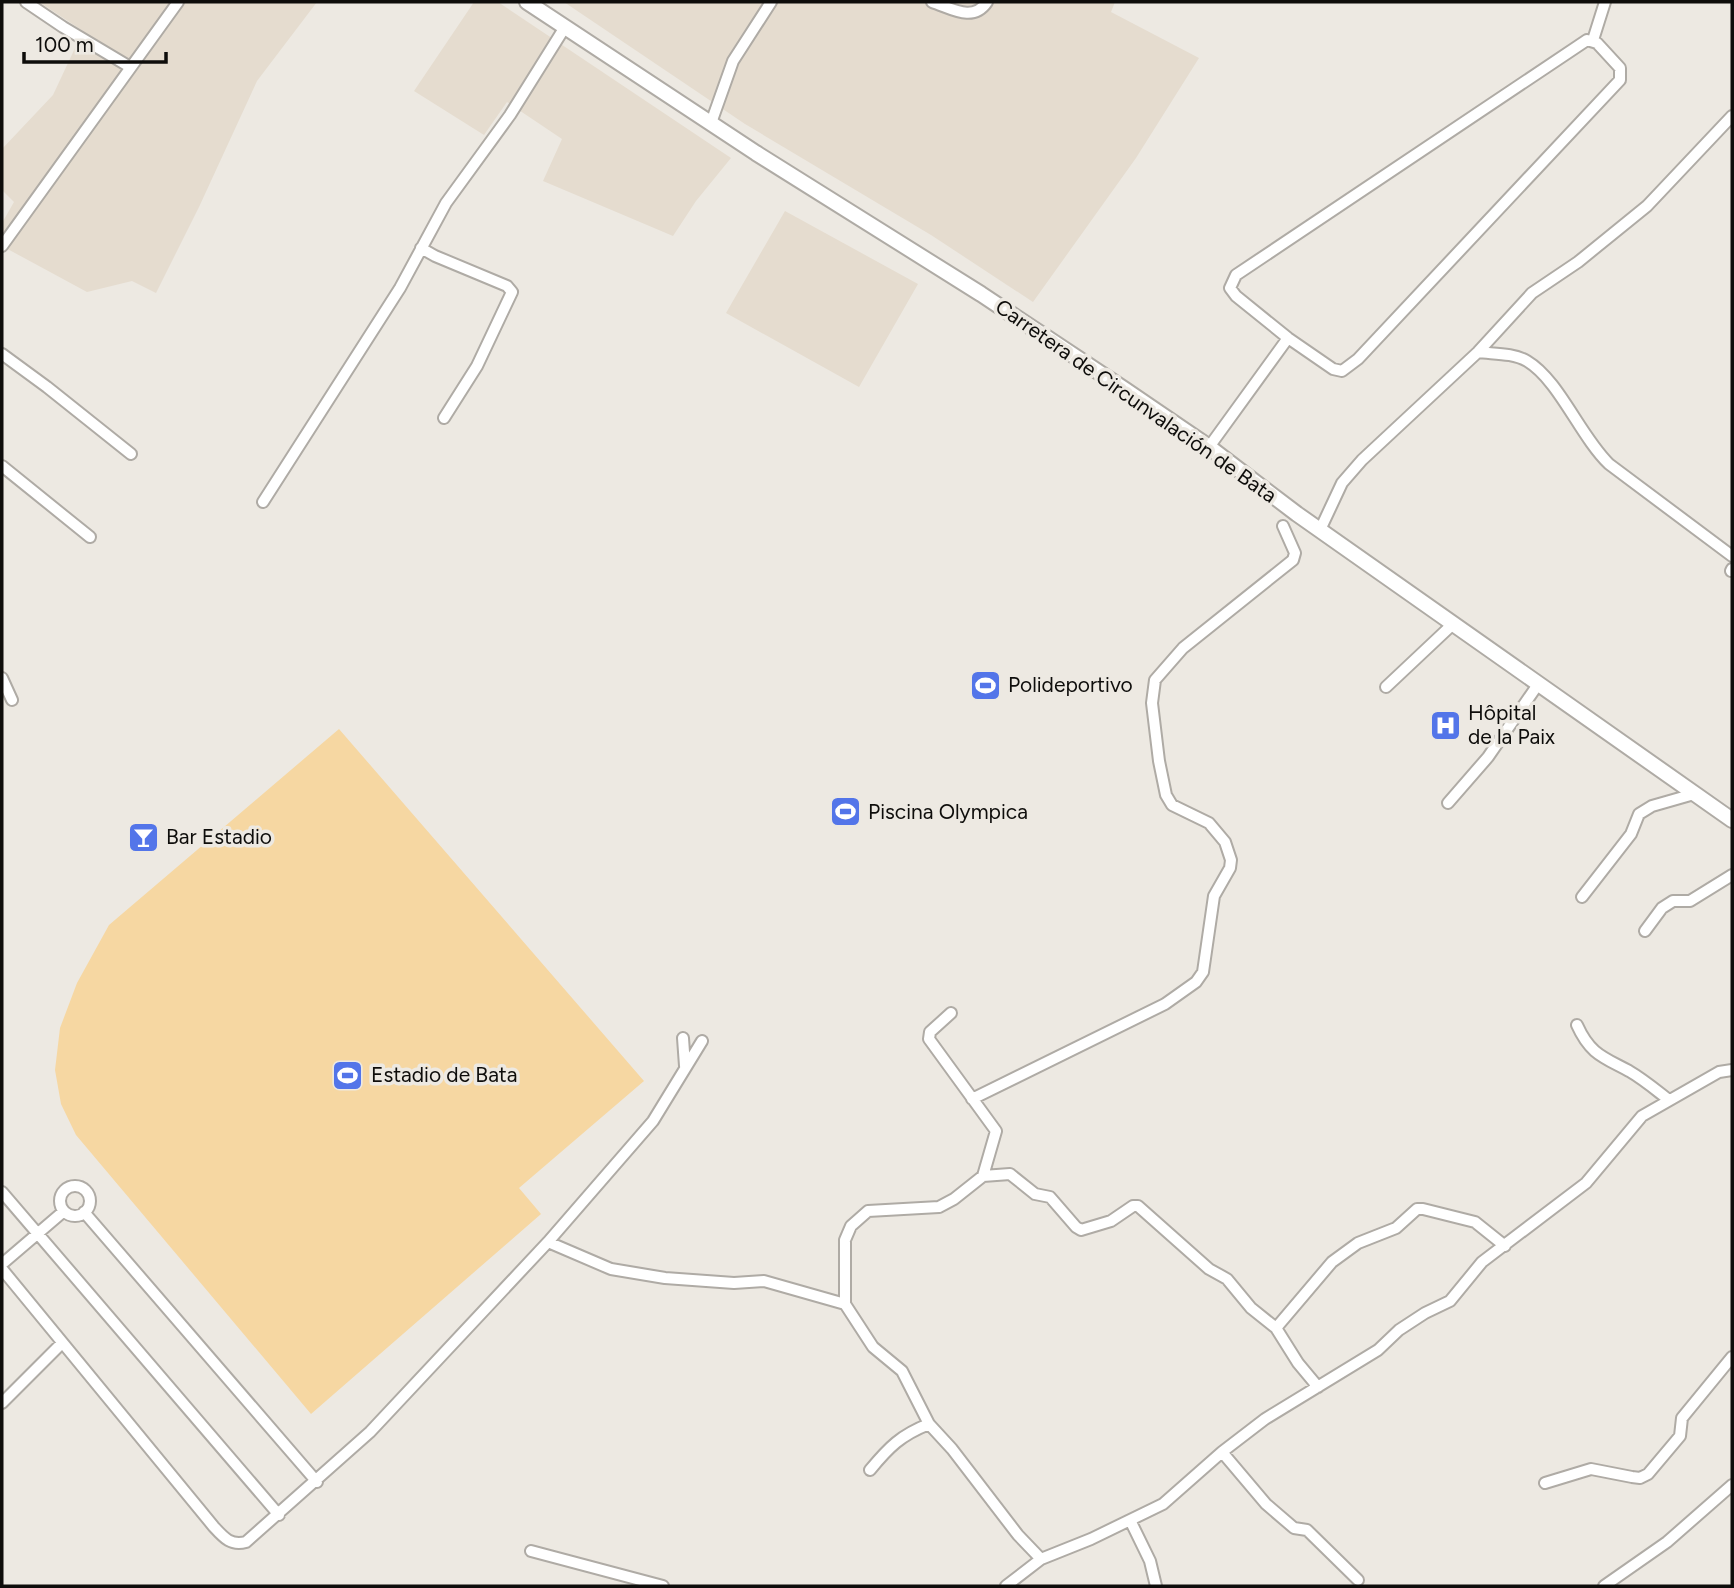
<svg xmlns="http://www.w3.org/2000/svg" width="1734" height="1588" viewBox="0 0 1734 1588" font-family="Figtree,sans-serif">
<style>
.built{fill:#e5dccf}
.green{fill:#f6d7a2}
.lines{fill:none;stroke-linecap:round;stroke-linejoin:round}
.minor-casing{stroke:#afaba5;stroke-width:14}
.major-casing{stroke:#afaba5;stroke-width:18}
.minor{stroke:#fff;stroke-width:10}
.major{stroke:#fff;stroke-width:14}
.labels{text-anchor:middle;stroke-width:7;stroke-linejoin:round;paint-order:stroke}
.street-label{font-size:21px;fill:#0e0d0b;stroke:#ede9e2}
.poi-label{font-size:21px;fill:#0e0d0b;stroke:#ede9e2;text-anchor:start}
</style>
<rect width="100%" height="100%" fill="#ede9e2"/>
<path class="built" d="M39,2H317L257,81L199,207L156,293L132,281L87,292L2,246V223L14,202L2,190V149L53,95L83,31Z
M474,2H498L731,158L696,201L673,236L543,181L562,139L507,102L484,135L414,91Z
M564,2H1115L1111,12L1199,58L1136,158L1033,302L931,235L745,124Z
M785,211L918,284L859,387L726,313Z"/>
<path class="green" d="M339,729L644,1081L519,1188L541,1214L311,1414L76,1135L61,1104L55,1070L60,1028L77,983L109,925Z"/>
<g class="lines">
<defs>
<path id="minor" d="M26,2L63,27L130,67
M932,2C951,8 973,23 987,2
M1587,40L1597,43L1620,68V80L1358,359L1342,371L1333,369L1288,338L1236,296L1230,288L1236,275Z
M1593,40L1605,2
M711,123L733,61L771,2
M2,246L178,2
M421,248L435,256L507,286L512,292L477,366L444,418
M1478,352C1494,354 1513,353 1527,361C1559,380 1580,436 1609,464L1732,556
M2,354L47,387L131,454
M1209,447L1288,338
M2,466L90,537
M263,502L400,288L446,203L510,115L565,27
M1320,530L1342,483L1362,460L1478,352L1532,293L1578,262L1647,206L1732,116
M1731,571L1732,569
M2,678L12,700
M1386,687L1454,623
M1448,803L1488,757L1539,683
M1582,897L1631,834L1639,814L1652,806L1694,794
M1645,931L1662,908L1673,901H1690L1732,875
M951,1013L930,1032L929,1039L996,1131L983,1176
M1577,1025C1590,1054 1603,1057 1629,1071C1643,1079 1656,1090 1669,1100
M683,1038L685,1066
M972,1099L1165,1004L1196,982L1203,972L1214,896L1230,868L1231,860L1225,842L1209,823L1172,805L1166,795L1159,761L1152,703L1155,680L1183,648L1293,560L1295,553L1283,526
M60 1201a15 15 0 1 1 30 0a15 15 0 1 1-30 0Z
M2,1192L279,1515
M84,1212L317,1482
M548,1242L611,1269L665,1278L734,1283L764,1281L845,1304
M2,1264L64,1211
M2,1269L214,1527C224,1538 231,1546 246,1542L370,1432L548,1242L653,1121L702,1041
M1276,1328L1332,1262L1358,1243L1396,1228L1417,1209H1423L1475,1222L1505,1246
M2,1403L62,1343
M1222,1452L1266,1504L1294,1528L1307,1530L1358,1580
M870,1470C889,1447 901,1435 929,1424
M1545,1483L1591,1469L1632,1477L1640,1478L1648,1474L1680,1436L1682,1418L1732,1357
M1130,1520L1150,1561L1156,1586
M531,1551L663,1586
M1041,1559L1018,1535L952,1449L929,1424L902,1371L873,1347L845,1304V1240L851,1226L868,1211L939,1207L954,1199L983,1176L1010,1174L1035,1194L1050,1197L1076,1227L1081,1230L1111,1221L1133,1206H1138L1209,1269L1227,1279L1251,1308L1276,1328L1298,1363L1318,1387
M1006,1586L1041,1559L1091,1539L1163,1504L1222,1452L1265,1419L1378,1350L1399,1330L1425,1313L1450,1301L1482,1262L1586,1183L1642,1116L1719,1072L1732,1070
M1604,1586L1667,1542L1732,1485"/>
<path id="major" d="M527,2L756,153L981,294L1124,389L1209,447L1297,514L1732,820"/>
</defs>
<use href="#minor" class="minor-casing"/>
<use href="#major" class="major-casing"/>
<use href="#minor" class="minor"/>
<use href="#major" class="major"/>
</g>
<defs>
<symbol id="stadium-square" viewBox="-11 -11 22 22"><rect x="-9" y="-9" width="18" height="18" rx="4" fill="#5375e9" stroke="#ede9e2"/><path d="M0-5a6.5 5 0 1 0 0 10a6.5 5 0 1 0 0-10ZM-3.5-1.8h7v3.6h-7Z" fill="#fff"/></symbol>
<symbol id="hospital-square" viewBox="-11 -11 22 22"><rect x="-9" y="-9" width="18" height="18" rx="4" fill="#5375e9" stroke="#ede9e2"/><path d="M-5-5h3v3.5h4V-5h3V5h-3V1.5h-4V5h-3Z" fill="#fff"/></symbol>
<symbol id="bar-square" viewBox="-11 -11 22 22"><rect x="-9" y="-9" width="18" height="18" rx="4" fill="#5375e9" stroke="#ede9e2"/><path d="M-6-5H6L.8 .8V4.5H3.5V6h-7V4.5H-.8V.8Z" fill="#fff"/></symbol>
</defs>
<g fill-rule="evenodd">
<use href="#stadium-square" x="968" y="668" width="35" height="35"/>
<use href="#hospital-square" x="1428" y="708" width="35" height="35"/>
<use href="#stadium-square" x="828" y="794" width="35" height="35"/>
<use href="#bar-square" x="126" y="820" width="35" height="35"/>
<use href="#stadium-square" x="330" y="1058" width="35" height="35"/>
</g>
<g class="labels">
<g class="street-label">
<text transform="translate(1136 401) rotate(35)" y="7">Carretera de Circunvalación de Bata</text>
</g>
<g class="poi-label">
<text x="1008" y="692">Polideportivo</text>
<text x="1468" y="720">Hôpital<tspan x="1468" dy="24">de la Paix</tspan></text>
<text x="868" y="819">Piscina Olympica</text>
<text x="166" y="844">Bar Estadio</text>
<text x="371" y="1082">Estadio de Bata</text>
</g>
</g>
<rect width="1734" height="1588" fill="none" stroke="#0e0d0b" stroke-width="7"/>
<path d="M24 52v10h142v-10" fill="none" stroke="#0e0d0b" stroke-width="3.5"/>
<text x="35" y="52" font-size="21" fill="#0e0d0b" stroke="#ede9e2" stroke-width="5" paint-order="stroke">100 m</text>
</svg>
